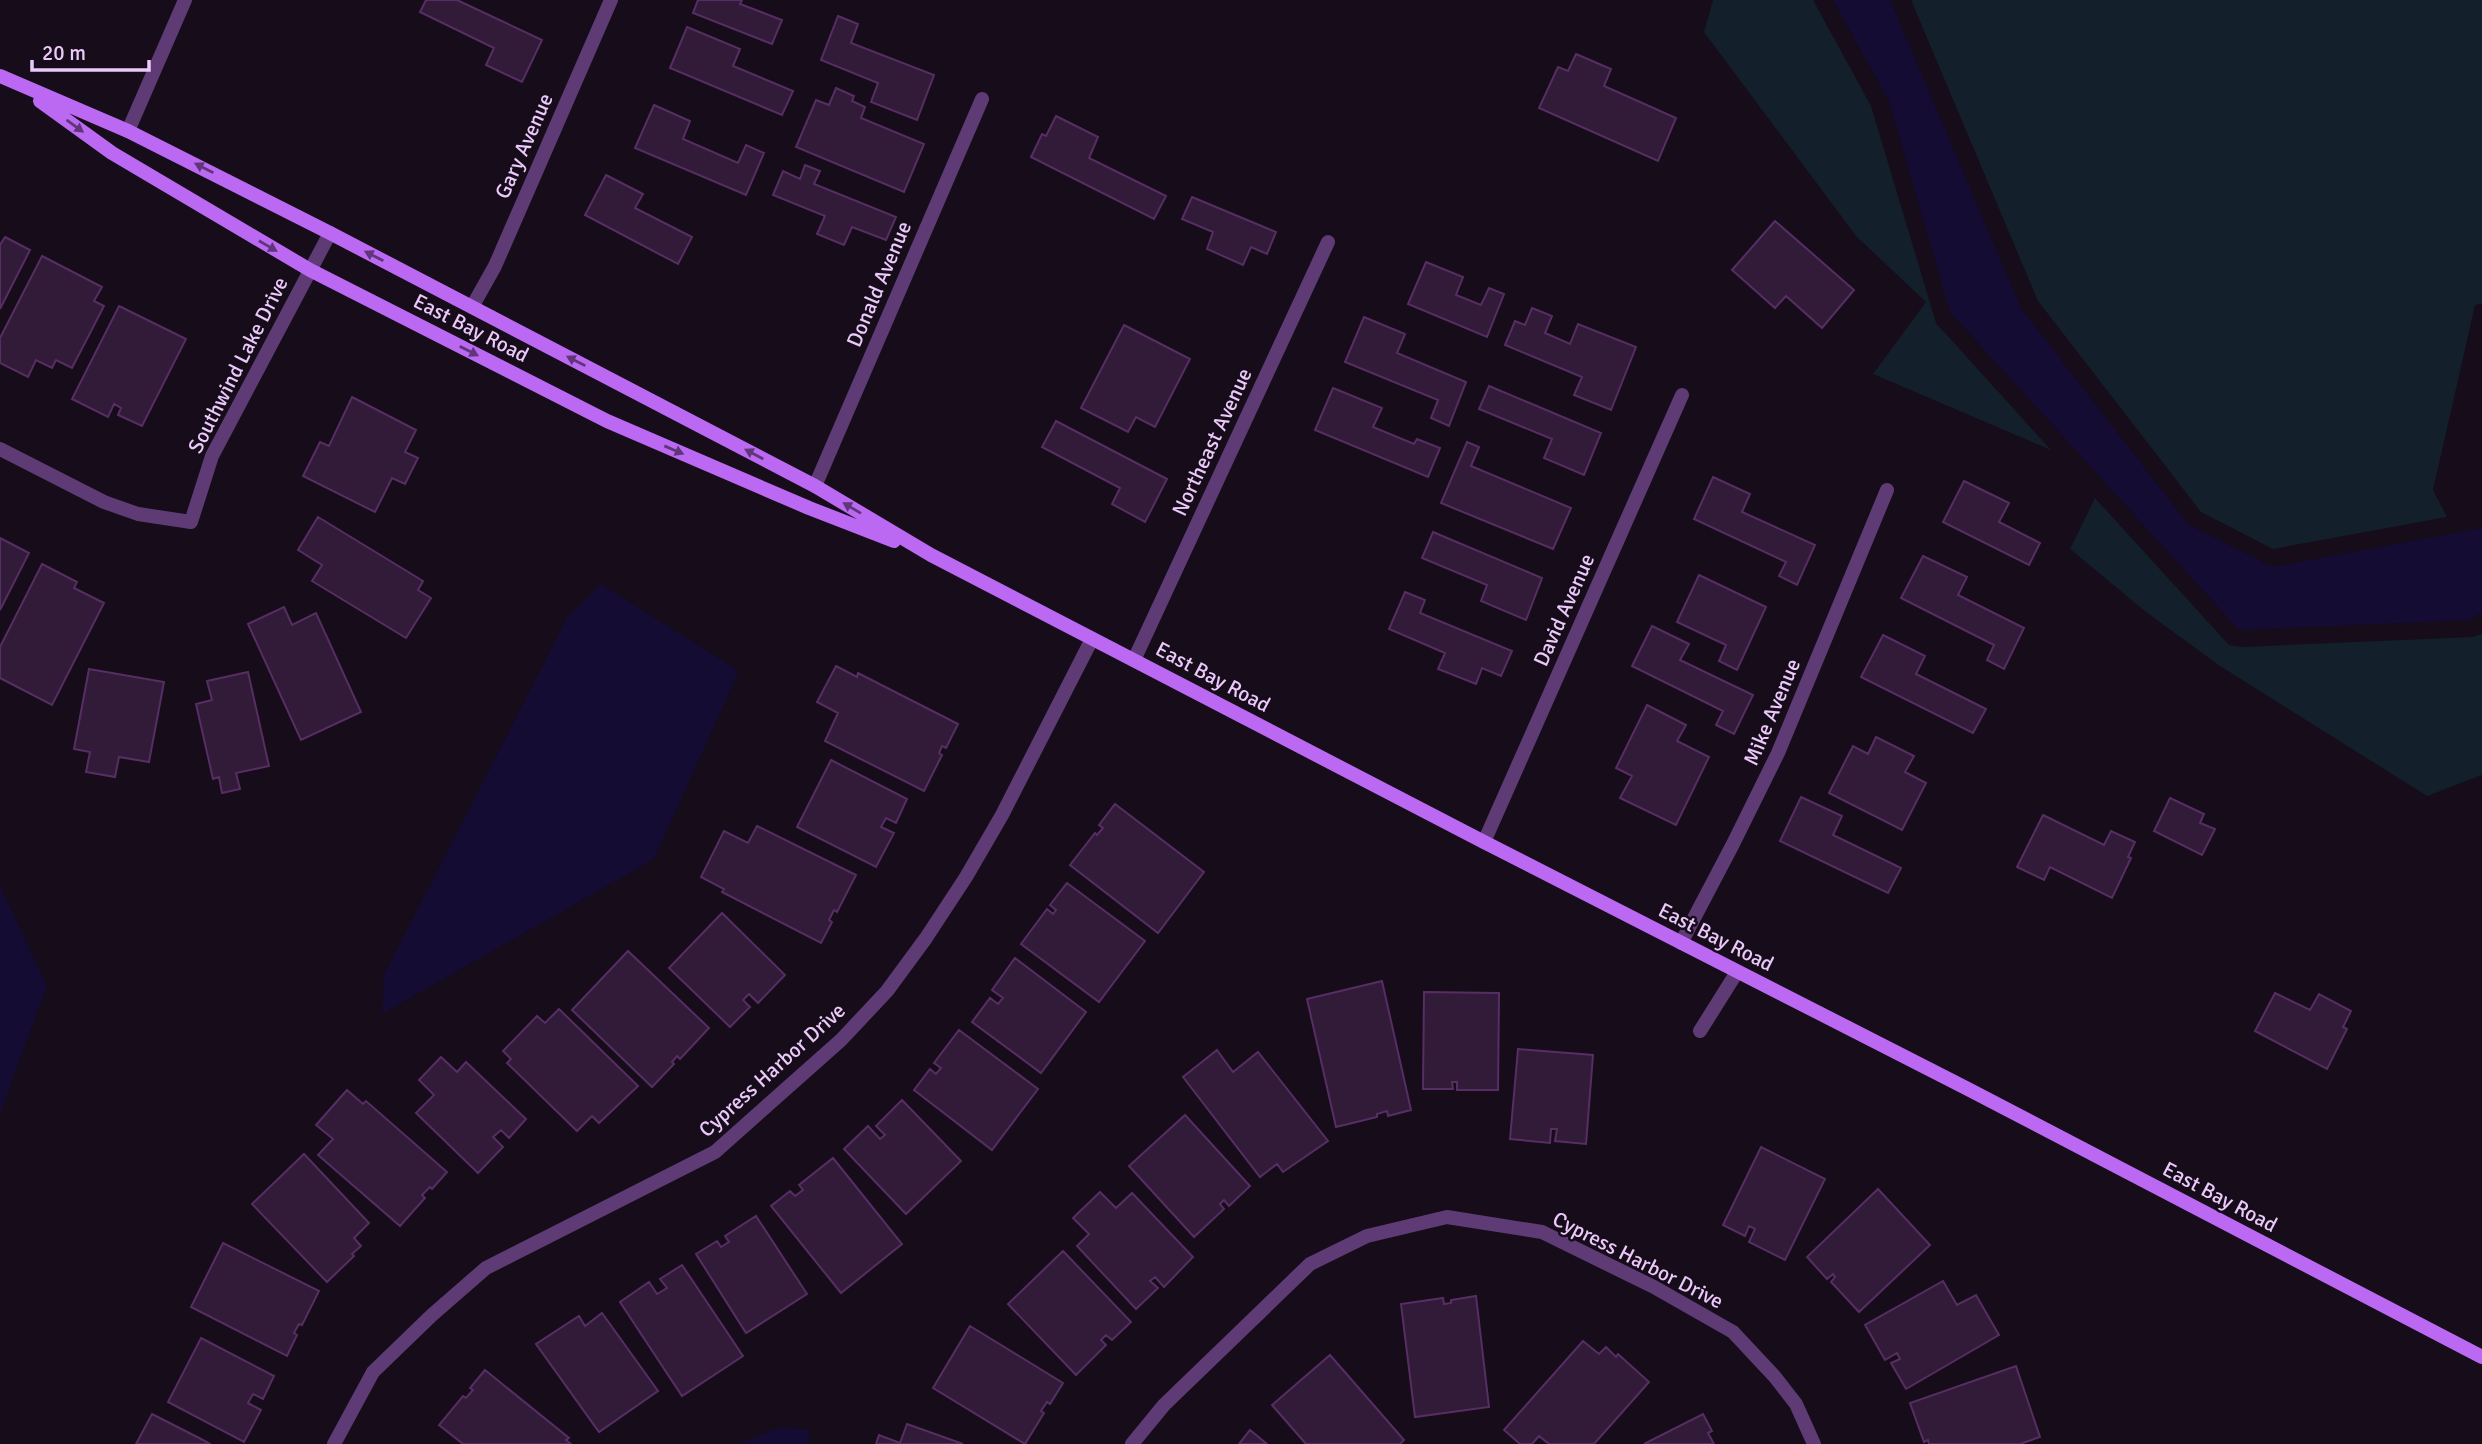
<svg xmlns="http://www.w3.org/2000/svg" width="2482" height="1444" viewBox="0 0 2482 1444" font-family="Signika,sans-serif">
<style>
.green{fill:#131f2a}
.water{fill:#140c33}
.building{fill:#321a39;stroke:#572e63;stroke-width:2}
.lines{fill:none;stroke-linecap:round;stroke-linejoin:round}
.lane{stroke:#5e3b75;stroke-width:14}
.street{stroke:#5e3b75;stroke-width:14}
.secondary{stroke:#bb69f2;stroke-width:14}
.oneway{fill:#60367b}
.labels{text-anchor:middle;stroke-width:5;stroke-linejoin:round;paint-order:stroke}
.street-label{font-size:21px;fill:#ebc9fa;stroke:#160c1a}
</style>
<rect width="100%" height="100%" fill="#160c1a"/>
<path class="green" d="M1713,0H1813L1871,106L1936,323L2051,450L1873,374L1926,302L1856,236L1704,32Z
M1911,0H2482V304L2475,305L2433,490L2447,517L2273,549L2201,512L2038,301Z
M2095,498L2229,645L2242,647L2472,637L2482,634V775L2427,796L2220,666L2146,612L2070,549Z"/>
<path class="water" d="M1833,0H1890L2021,308L2188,524L2272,567L2482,528V612L2469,620L2239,630L1950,312L1889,101Z
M601,584L739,671L654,859L382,1014L384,975L567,618Z
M0,886L47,986L0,1114Z
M780,1427L810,1430L808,1444H739Z"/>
<path class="building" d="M426,0H457L542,40L522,82L486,65L494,48L420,12Z
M698,0H742L740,4L782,20L772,44L693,13Z
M838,16L858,24L851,43L934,75L917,120L871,102L878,83L821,60Z
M687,27L740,49L733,66L793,91L782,115L670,68Z
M1576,54L1611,69L1604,86L1676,118L1658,161L1539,108L1558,67L1568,71Z
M836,88L854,96L852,101L865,107L861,118L924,144L904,192L796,147L816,100L829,105Z
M654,105L690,121L683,139L738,163L746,145L764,153L746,195L635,148Z
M1056,116L1098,137L1089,158L1166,196L1154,219L1031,157L1042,134L1046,136Z
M805,165L820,171L814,184L896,217L886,240L852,227L844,245L817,234L825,216L773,195L783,171L800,179Z
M606,175L643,194L635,208L692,237L678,264L585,215Z
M1192,197L1276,232L1267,254L1251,247L1243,265L1207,249L1213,232L1182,219Z
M1775,221L1854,290L1822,328L1786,296L1775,308L1732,270Z
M5,237L30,250L0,309V245Z
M42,256L102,287L94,301L104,306L72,368L56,360L52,368L36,360L28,377L0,363V338Z
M1426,262L1463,277L1456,295L1481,305L1489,288L1504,294L1487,337L1408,304Z
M119,306L186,339L142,426L118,415L121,408L114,404L108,417L72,399Z
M1532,308L1552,316L1545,333L1570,344L1578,324L1636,347L1611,410L1574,395L1582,377L1505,345L1515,321L1525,325Z
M1364,317L1405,334L1397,353L1466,382L1449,426L1431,418L1438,400L1345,362Z
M1124,325L1190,359L1155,427L1136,417L1128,432L1081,408Z
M1489,386L1601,433L1584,475L1544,458L1552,439L1479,409Z
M1333,388L1382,408L1373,427L1414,444L1417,439L1440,448L1428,477L1315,430Z
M352,397L416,430L405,452L418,458L405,484L392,478L375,512L303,476L320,442L329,446Z
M1056,421L1167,479L1145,522L1112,504L1120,488L1042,447Z
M1467,442L1479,447L1471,466L1571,508L1553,549L1441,503Z
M1713,477L1750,494L1742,512L1815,545L1797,585L1779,576L1786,562L1694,519Z
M1964,481L2009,503L1999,522L2040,543L2029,565L1943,522Z
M318,517L423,581L418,590L431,598L406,638L312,581L322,565L298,550Z
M1433,532L1542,578L1526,620L1481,601L1487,585L1422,558Z
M0,538L29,553L0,610Z
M1923,556L1967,577L1958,595L2024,628L2004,669L1987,660L1994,645L1901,598Z
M42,564L77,582L74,588L104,603L52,705L0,678V647Z
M1699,575L1766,607L1737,670L1719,661L1726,645L1677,622Z
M1405,592L1425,600L1420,613L1512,651L1501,676L1482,668L1476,684L1438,669L1445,653L1389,629Z
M284,607L292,625L316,613L361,712L301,740L248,624Z
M1652,626L1689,644L1680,660L1753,695L1734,734L1716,725L1723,711L1632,666Z
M1883,635L1925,656L1916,674L1986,709L1973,733L1861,677Z
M836,666L857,677L858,673L958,724L946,748L942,746L939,753L942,755L924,791L825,741L838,713L817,702Z
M89,669L164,682L149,762L119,757L115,777L86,772L90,752L74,749Z
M248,672L269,766L236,773L240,789L222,793L219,777L213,779L196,704L212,700L207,681Z
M1647,705L1686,725L1677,741L1709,757L1676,825L1620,798L1632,776L1616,768Z
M1876,737L1914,756L1905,772L1926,783L1902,830L1829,793L1853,746L1868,754Z
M831,760L907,799L896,823L886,818L881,827L894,833L876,867L797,827Z
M1801,797L1842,816L1833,835L1901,868L1888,893L1780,841Z
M2170,798L2204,814L2200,823L2215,829L2202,855L2154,831Z
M1115,804L1204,872L1158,933L1070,865L1095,833L1097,835L1103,828L1099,825Z
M2043,815L2104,845L2111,831L2135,842L2128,857L2131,858L2112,898L2050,867L2044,880L2017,867Z
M757,826L856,875L837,912L834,910L829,920L832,922L821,943L722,892L724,889L701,877L724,831L748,843Z
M1067,883L1145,941L1099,1002L1021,944L1047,909L1053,914L1056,910L1050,905Z
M722,913L785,975L758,1003L749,994L743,1000L750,1007L730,1027L669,968Z
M628,951L709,1028L680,1059L677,1056L672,1062L674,1064L652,1087L572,1010Z
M1015,958L1086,1012L1041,1073L972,1022L990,998L998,1004L1003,998L992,990Z
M1382,981L1411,1110L1388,1116L1387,1111L1377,1114V1117L1336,1127L1307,999Z
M1424,992L1499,993L1498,1090H1457V1082H1452L1453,1089H1423Z
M2275,993L2310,1010L2319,994L2351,1011L2343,1027L2347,1029L2327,1069L2255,1031Z
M559,1009L638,1086L599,1123L592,1116L577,1131L507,1063L511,1059L503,1051L537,1016L545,1023Z
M959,1030L1038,1089L992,1150L914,1090L930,1069L936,1074L941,1068L934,1063Z
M1518,1049L1593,1055L1586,1144L1555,1141L1557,1129H1551L1550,1143L1510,1139Z
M1217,1050L1233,1072L1258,1052L1328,1141L1283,1172L1277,1164L1260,1177L1183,1077Z
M441,1057L457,1072L466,1062L526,1119L509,1138L501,1130L493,1137L503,1147L478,1173L416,1113L434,1095L419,1080Z
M347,1090L363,1104L366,1101L447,1172L432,1189L430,1187L422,1195L425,1198L400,1226L318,1155L333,1139L316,1125Z
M902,1100L961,1161L906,1214L844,1149L868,1126L880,1139L885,1135L876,1126Z
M1185,1115L1250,1186L1229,1206L1224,1200L1220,1204L1224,1209L1194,1237L1129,1166Z
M1761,1147L1825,1179L1785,1260L1749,1242L1755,1229L1749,1226L1745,1236L1723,1225Z
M304,1154L369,1223L354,1238L361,1246L352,1254L354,1256L327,1282L252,1204Z
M833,1158L902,1244L841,1293L771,1206L790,1191L795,1196L803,1190L799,1185Z
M1878,1189L1930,1245L1859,1312L1831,1282L1835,1277L1833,1274L1827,1279L1807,1257Z
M1100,1192L1116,1208L1132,1193L1193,1257L1164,1287L1155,1277L1150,1281L1158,1288L1136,1309L1077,1246L1089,1234L1073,1218Z
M756,1216L807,1294L746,1333L696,1254L717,1241L721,1247L729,1242L725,1236Z
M223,1243L319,1291L302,1325L299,1324L294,1333L297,1335L287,1356L191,1307Z
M1063,1251L1131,1322L1112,1340L1106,1335L1101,1340L1106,1345L1076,1375L1008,1304Z
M682,1265L743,1356L682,1396L620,1302L649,1282L657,1294L667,1288L660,1279Z
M1943,1281L1957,1305L1976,1295L1999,1335L1906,1389L1891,1363L1900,1359L1897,1353L1885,1360L1865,1325Z
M1476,1296L1489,1407L1415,1417L1401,1304L1443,1298L1444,1304L1451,1303V1300Z
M602,1313L658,1391L599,1432L536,1344L579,1316L585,1326Z
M970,1326L1063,1383L1050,1404L1047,1402L1041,1411L1044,1413L1025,1444L933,1388Z
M201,1338L274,1376L263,1399L253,1394L248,1403L261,1410L244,1442L168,1402Z
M1583,1341L1599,1354L1606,1347L1616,1357L1618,1354L1649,1382L1594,1444H1549L1539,1436L1532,1444H1520L1504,1430Z
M1330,1355L1404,1440L1400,1444H1306L1272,1405Z
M2016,1366L2040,1437L2020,1444H1929L1928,1440L1924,1442L1910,1403Z
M485,1370L569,1438L566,1440L571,1444H463L439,1425L463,1396L466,1398L473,1390L470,1388Z
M152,1414L203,1440L210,1444H136Z
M1703,1414L1712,1431L1708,1433L1714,1444H1644Z
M907,1424L963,1444H876L879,1435L900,1443Z
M1250,1430L1267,1444H1239Z"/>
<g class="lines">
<path class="lane" d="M1700,1031L1737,972"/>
<path class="street" d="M128,131L185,0
M472,307L495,266L611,0
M0,449L104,502L138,514L191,522L212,456L330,233
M815,486L982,99
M1134,660L1328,242
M1484,842L1682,395
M1681,943L1733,844L1778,753L1887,490
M334,1444L373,1372L432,1315L486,1268L715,1152L841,1040L887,991L926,938L966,877L1002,815L1092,639
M1132,1444L1164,1405L1310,1264L1367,1236L1447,1217L1542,1232L1654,1287L1733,1332L1775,1377L1796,1404L1814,1444"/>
<path class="secondary" d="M0,76L128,131L330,233L815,486L931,555L1484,842L1966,1088L2482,1357
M40,101L112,153L310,270L607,421L809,508L894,541"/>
</g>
<defs><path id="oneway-solid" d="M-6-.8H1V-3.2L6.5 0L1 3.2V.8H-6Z" transform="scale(1.75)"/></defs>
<g class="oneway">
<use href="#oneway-solid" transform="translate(75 126) rotate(36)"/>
<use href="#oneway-solid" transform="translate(204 168) rotate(-153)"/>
<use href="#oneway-solid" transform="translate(268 246) rotate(30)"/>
<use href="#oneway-solid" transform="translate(374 256) rotate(-153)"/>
<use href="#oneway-solid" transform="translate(469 351) rotate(27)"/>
<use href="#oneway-solid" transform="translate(576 361) rotate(-153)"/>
<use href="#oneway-solid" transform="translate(674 450) rotate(23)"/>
<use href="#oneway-solid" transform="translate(754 454) rotate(-152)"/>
<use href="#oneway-solid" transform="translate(852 508) rotate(-149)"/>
</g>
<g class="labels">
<g class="street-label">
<text transform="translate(524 146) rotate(-66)" y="7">Gary Avenue</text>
<text transform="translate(879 284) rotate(-67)" y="7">Donald Avenue</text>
<text transform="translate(471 328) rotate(27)" y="7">East Bay Road</text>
<text transform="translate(238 365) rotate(-63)" y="7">Southwind Lake Drive</text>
<text transform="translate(1212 442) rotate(-65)" y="7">Northeast Avenue</text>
<text transform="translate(1564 610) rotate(-66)" y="7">David Avenue</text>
<text transform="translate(1213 677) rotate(28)" y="7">East Bay Road</text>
<text transform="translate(1772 712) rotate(-67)" y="7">Mike Avenue</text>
<text transform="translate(1716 937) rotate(27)" y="7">East Bay Road</text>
<text transform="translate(772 1070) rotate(-42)" y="7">Cypress Harbor Drive</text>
<text transform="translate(2220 1197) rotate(28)" y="7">East Bay Road</text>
<text transform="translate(1638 1260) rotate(27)" y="7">Cypress Harbor Drive</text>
</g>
</g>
<path d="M32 60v10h117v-10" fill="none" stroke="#ebc9fa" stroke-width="3.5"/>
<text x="42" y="60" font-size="21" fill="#ebc9fa" stroke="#160c1a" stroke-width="5" paint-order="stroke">20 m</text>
</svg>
